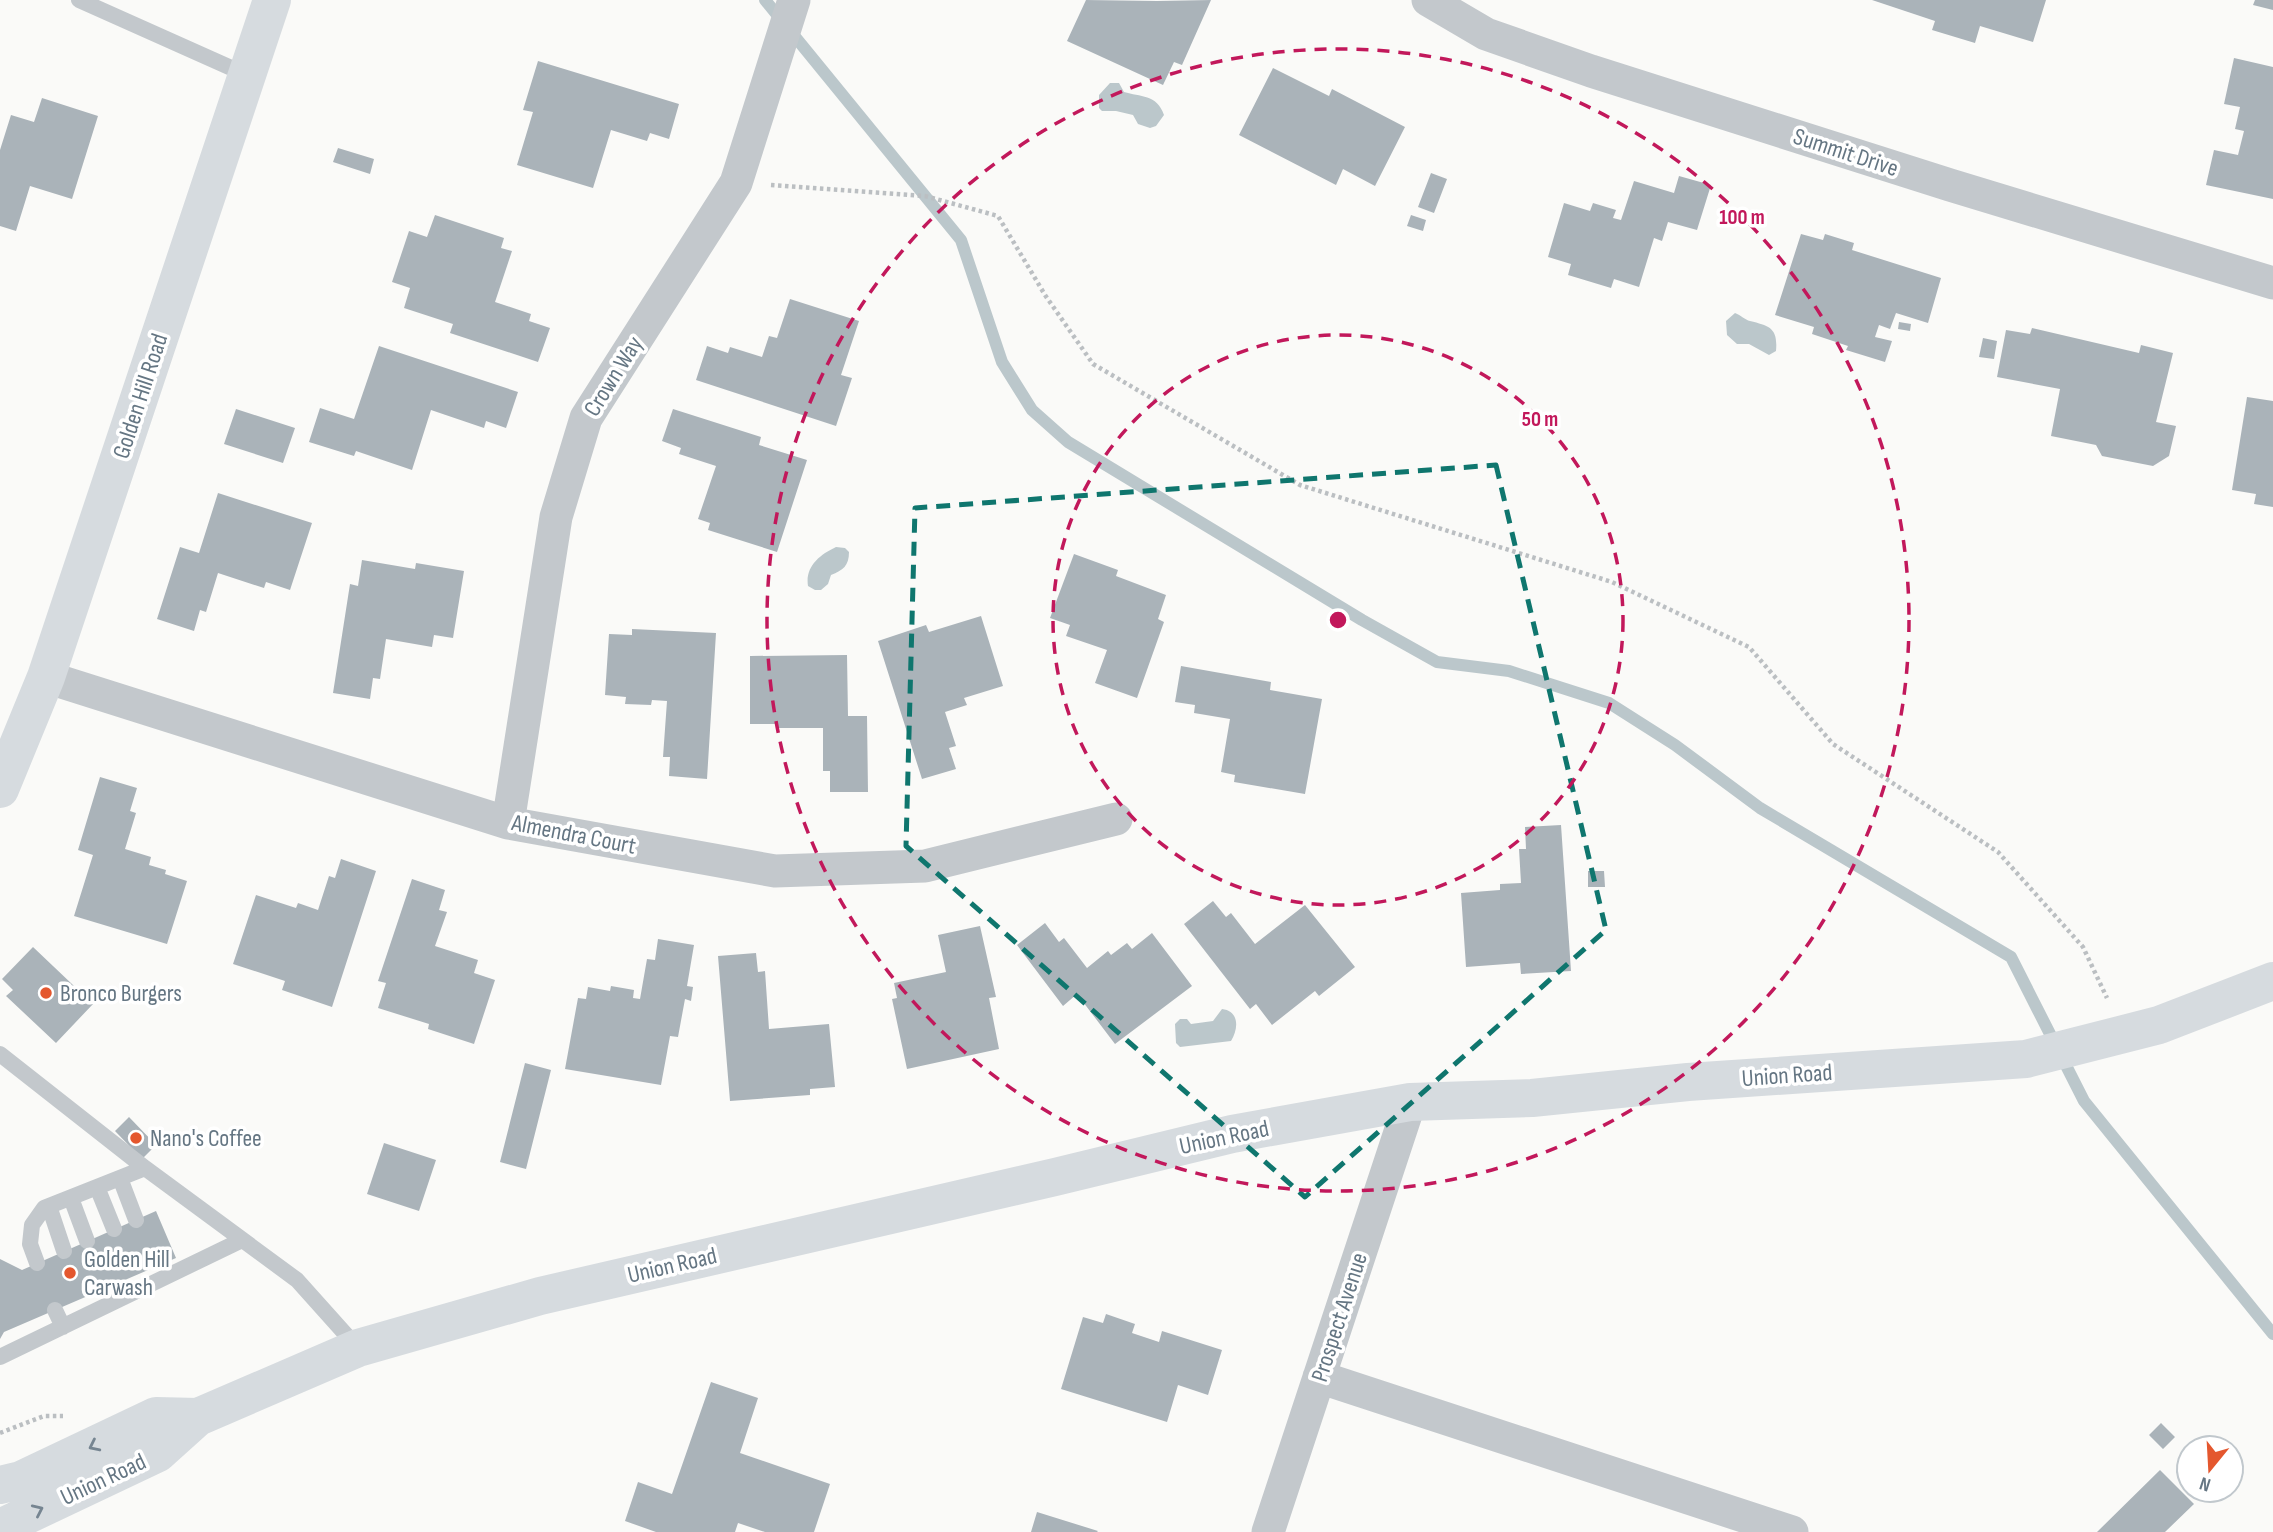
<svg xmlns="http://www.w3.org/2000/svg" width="2273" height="1532" viewBox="0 0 2273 1532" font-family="'Sofia Sans Condensed',sans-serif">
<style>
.water{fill:#bbc7cb}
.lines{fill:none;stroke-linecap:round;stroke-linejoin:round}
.stream{stroke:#bbc7cb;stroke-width:12}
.building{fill:#aab3b9}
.path{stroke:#bbbfc2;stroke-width:4.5;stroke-dasharray:3.5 3.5;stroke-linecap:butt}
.service{stroke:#c3c8cc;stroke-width:16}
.minor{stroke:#c3c8cc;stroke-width:33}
.secondary{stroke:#d6dbdf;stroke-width:38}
.oneway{stroke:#768591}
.marked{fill:none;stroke:#0f766e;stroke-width:5;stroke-dasharray:14 9;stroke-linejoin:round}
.ring{fill:none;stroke:#c2185b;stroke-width:3.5;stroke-dasharray:12 9}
.poi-dot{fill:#e4572e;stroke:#fff;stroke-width:2.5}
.labels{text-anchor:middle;stroke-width:7;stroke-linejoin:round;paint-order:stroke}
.street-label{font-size:24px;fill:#657683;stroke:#fff}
.poi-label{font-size:24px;fill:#657683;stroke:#fff;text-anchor:start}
.centre{fill:#c2185b;stroke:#fff;stroke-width:3.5}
.ring-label{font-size:21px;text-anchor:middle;font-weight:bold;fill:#c2185b;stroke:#fff;stroke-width:7;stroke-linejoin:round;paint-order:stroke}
</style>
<rect width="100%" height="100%" fill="#fafaf8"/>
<path class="water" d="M1110,83H1119L1124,92C1140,97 1157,94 1164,115L1156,126L1150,128L1138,124L1133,115L1116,111H1102L1099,108V95Z
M1735,313C1741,315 1745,320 1750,321C1770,326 1778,328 1776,351L1769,355L1749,344H1737L1727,335L1726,321Z
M836,547L845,548L849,552C849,566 843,570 831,575L828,584L821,590H815L808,586C805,567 819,555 836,547Z
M1222,1009C1239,1011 1239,1028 1231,1041L1180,1047L1176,1043L1175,1024L1180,1019H1187L1191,1024L1213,1021Z"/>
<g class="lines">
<path class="stream" d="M765,0L961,240L1002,362L1032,410L1068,442L1362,620L1437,662L1509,671L1609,703L1675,745L1760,808L2011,957L2084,1101L2273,1334"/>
</g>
<path class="building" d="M1086,0L1157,1L1211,0L1182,65L1174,62L1163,85L1067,41Z
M1872,0H2046L2033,42L1980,26L1975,43L1932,30L1935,21Z
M2255,0H2273V10L2253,5Z
M2234,58L2273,67V199L2206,185L2214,150L2238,155L2244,131L2235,129L2240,107L2224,104Z
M538,61L679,104L669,139L650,133L647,141L611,130L593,188L517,165L533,112L523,110Z
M1273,68L1329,96L1332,89L1405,127L1375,186L1343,169L1336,185L1239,135Z
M42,98L98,116L72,199L30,186L16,231L0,226V150L11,115L34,122Z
M338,148L374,159L370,174L333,162Z
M1431,173L1447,179L1434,213L1418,207Z
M1679,176L1711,185L1697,230L1668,222L1662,241L1654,238L1639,287L1614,279L1611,288L1568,275L1571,264L1548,257L1564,203L1590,211L1593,203L1616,210L1613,218L1621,220L1634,181L1674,193Z
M435,215L504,238L501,248L512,251L495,302L531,314L529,321L550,328L538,362L450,333L453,324L404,308L410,288L392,282L409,231L427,237Z
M1411,215L1426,220L1423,231L1407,226Z
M1801,234L1823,240L1825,234L1854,243L1852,250L1941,278L1928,323L1896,313L1890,329L1879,325L1875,337L1892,341L1885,362L1846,350L1848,346L1812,334L1814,327L1775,315Z
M790,299L859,321L841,375L852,378L836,426L696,380L707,346L728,353L730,347L762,357L769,336L777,338Z
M1899,322L1911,324L1910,331L1898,329Z
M2032,328L2139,353L2141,345L2173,353L2156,422L2176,426L2169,456L2153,466L2102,456L2096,445L2051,436L2060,389L1997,377L2006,330L2030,334Z
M1983,338L1997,341L1994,359L1979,357Z
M379,346L518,392L506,428L486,421L484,428L431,410L412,470L356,451L354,456L309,442L320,408L354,419Z
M2247,397L2273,401V507L2254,504L2256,494L2232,490Z
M236,409L295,428L283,463L224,444Z
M673,409L761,437L759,445L807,460L777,552L708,530L710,523L698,519L716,466L679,454L681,448L662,441Z
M218,493L312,523L290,590L266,582L264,588L218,573L206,612L200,610L194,631L157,619L180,547L199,553Z
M1074,554L1118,570L1116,576L1166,595L1158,619L1164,622L1137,698L1095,683L1107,650L1066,636L1070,625L1050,618Z
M362,560L415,569L416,563L464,571L453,638L434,635L432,647L386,639L380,679L373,678L370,699L333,693L350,584L358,586Z
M981,616L1003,686L964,698L967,705L945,712L956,746L949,748L956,769L922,779L878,641L926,625L929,632Z
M632,629L716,633L707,779L669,776L670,757H663L667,701L652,700L651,705L625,704L626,697L605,695L609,634L632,635Z
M847,655L848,716H867L868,792H830V771H823V728H777L778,724H750V656Z
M1181,666L1271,682L1270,690L1322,699L1305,794L1234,782L1235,775L1221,772L1230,719L1194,713L1195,705L1175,702Z
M100,777L137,788L130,811L136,813L125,849L151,857L149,865L166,870L165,874L187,881L167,944L74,916L93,855L78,850Z
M1561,825L1571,971L1521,974L1520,963L1466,967L1461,893L1500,890V884L1521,883L1519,849H1526L1525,827Z
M341,859L376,871L332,1007L282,990L285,981L233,964L256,895L296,908L298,903L318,910L329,876L335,878Z
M1588,871H1604L1605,887H1588Z
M412,879L445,890L439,910L447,912L435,946L478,960L474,973L495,980L474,1044L428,1029L429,1024L378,1008L386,983L378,981Z
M1213,901L1226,917L1231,913L1255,944L1305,905L1355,967L1319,996L1315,991L1272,1025L1256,1004L1250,1009L1184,924Z
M1045,923L1059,942L1064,938L1087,968L1108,951L1111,955L1127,943L1132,949L1152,933L1192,986L1115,1044L1077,994L1063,1006L1017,945Z
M980,926L996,997L989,998L999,1049L907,1069L892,999L897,998L894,983L946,972L938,935Z
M658,939L694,945L687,986L693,987L691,1001L685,999L678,1037L670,1036L661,1085L565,1069L578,998L586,999L588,987L610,991L611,986L634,990L633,998L640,999L647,959L655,960Z
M33,947L93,1004L56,1043L6,996L13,990L2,979Z
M756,953L758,972L765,971L769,1029L829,1024L835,1087L810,1089V1095L730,1101L718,956Z
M525,1063L551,1070L526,1169L500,1162Z
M129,1117L156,1145L142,1159L115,1131Z
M384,1143L436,1160L419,1211L367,1194Z
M156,1211L176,1258L4,1332L0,1339V1259L22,1270Z
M1106,1314L1135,1324L1132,1333L1159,1342L1162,1331L1222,1350L1208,1395L1178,1385L1167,1422L1061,1389L1083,1317L1103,1323Z
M711,1382L758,1398L740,1453L830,1484L814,1532H765L738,1523L735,1532H656L625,1521L638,1482L672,1494Z
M2161,1423L2175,1437L2163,1449L2149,1435Z
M2160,1470L2194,1504L2165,1532H2097Z
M1037,1512L1098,1531L1097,1532H1031Z"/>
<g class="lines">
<path class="path" d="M771,185L925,196L998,216L1045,295L1093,364L1300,485L1612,582L1749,647L1833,744L1998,852L2083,947L2107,998
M0,1433L44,1416H63"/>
<path class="service" d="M79,0L247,75
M0,1054L145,1168L297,1280L357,1347
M120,1178L136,1220
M97,1187L114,1229
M71,1198L87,1241
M49,1206L64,1251
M37,1263L30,1244L32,1225L44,1208L145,1168
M55,1310L63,1327
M0,1357L242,1240"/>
<path class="minor" d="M1428,0L1486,34L1591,71L1950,185L2273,283
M46,677L508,823L775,871L925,866L1116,819
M508,823L556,517L586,418L736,183L794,0
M1319,1377L1792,1532
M1268,1532L1410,1102"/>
<path class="secondary" d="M0,789L46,677L272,0
M0,1485L21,1480L156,1416L198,1417
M0,1528L158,1453L198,1417L358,1348L540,1296L1055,1177L1232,1134L1410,1102L1532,1098L1688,1082L2026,1059L2159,1025L2273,981"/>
</g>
<defs><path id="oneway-chevron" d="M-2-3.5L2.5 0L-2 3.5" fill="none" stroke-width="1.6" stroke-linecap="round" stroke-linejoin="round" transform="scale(1.75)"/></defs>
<g class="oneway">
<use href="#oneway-chevron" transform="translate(94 1446) rotate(154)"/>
<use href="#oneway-chevron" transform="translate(38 1510) rotate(-25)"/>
</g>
<path class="marked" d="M1496,465L1606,930L1305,1197L906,846L915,508Z"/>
<g class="ring">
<circle cx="1338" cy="620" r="285"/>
<circle cx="1338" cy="620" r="571"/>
</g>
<g class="poi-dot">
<circle cx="46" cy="993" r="7"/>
<circle cx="136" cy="1138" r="7"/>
<circle cx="70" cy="1273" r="7"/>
</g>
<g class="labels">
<g class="street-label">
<text transform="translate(1846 152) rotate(18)" y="8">Summit Drive</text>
<text transform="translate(613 376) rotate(-58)" y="8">Crown Way</text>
<text transform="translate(140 396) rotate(-72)" y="8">Golden Hill Road</text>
<text transform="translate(574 834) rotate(11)" y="8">Almendra Court</text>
<text transform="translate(1787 1075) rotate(-4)" y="8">Union Road</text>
<text transform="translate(1224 1137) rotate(-12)" y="8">Union Road</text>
<text transform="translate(672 1265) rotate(-13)" y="8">Union Road</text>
<text transform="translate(1339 1317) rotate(-72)" y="8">Prospect Avenue</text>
<text transform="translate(103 1479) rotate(-25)" y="8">Union Road</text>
</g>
<g class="poi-label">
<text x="60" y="1001">Bronco Burgers</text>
<text x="150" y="1146">Nano's Coffee</text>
<text x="84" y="1267">Golden Hill<tspan x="84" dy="28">Carwash</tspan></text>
</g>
</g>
<circle cx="1338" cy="620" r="10" class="centre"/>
<g class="ring-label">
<text x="1742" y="224">100 m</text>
<text x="1540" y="426">50 m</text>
</g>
<g transform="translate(2210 1469) rotate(198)"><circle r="33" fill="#ffffff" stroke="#c1c8cd" stroke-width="2"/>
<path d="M0-5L12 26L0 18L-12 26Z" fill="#e4572e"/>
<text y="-10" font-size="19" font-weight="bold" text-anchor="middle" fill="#657683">N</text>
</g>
</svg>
